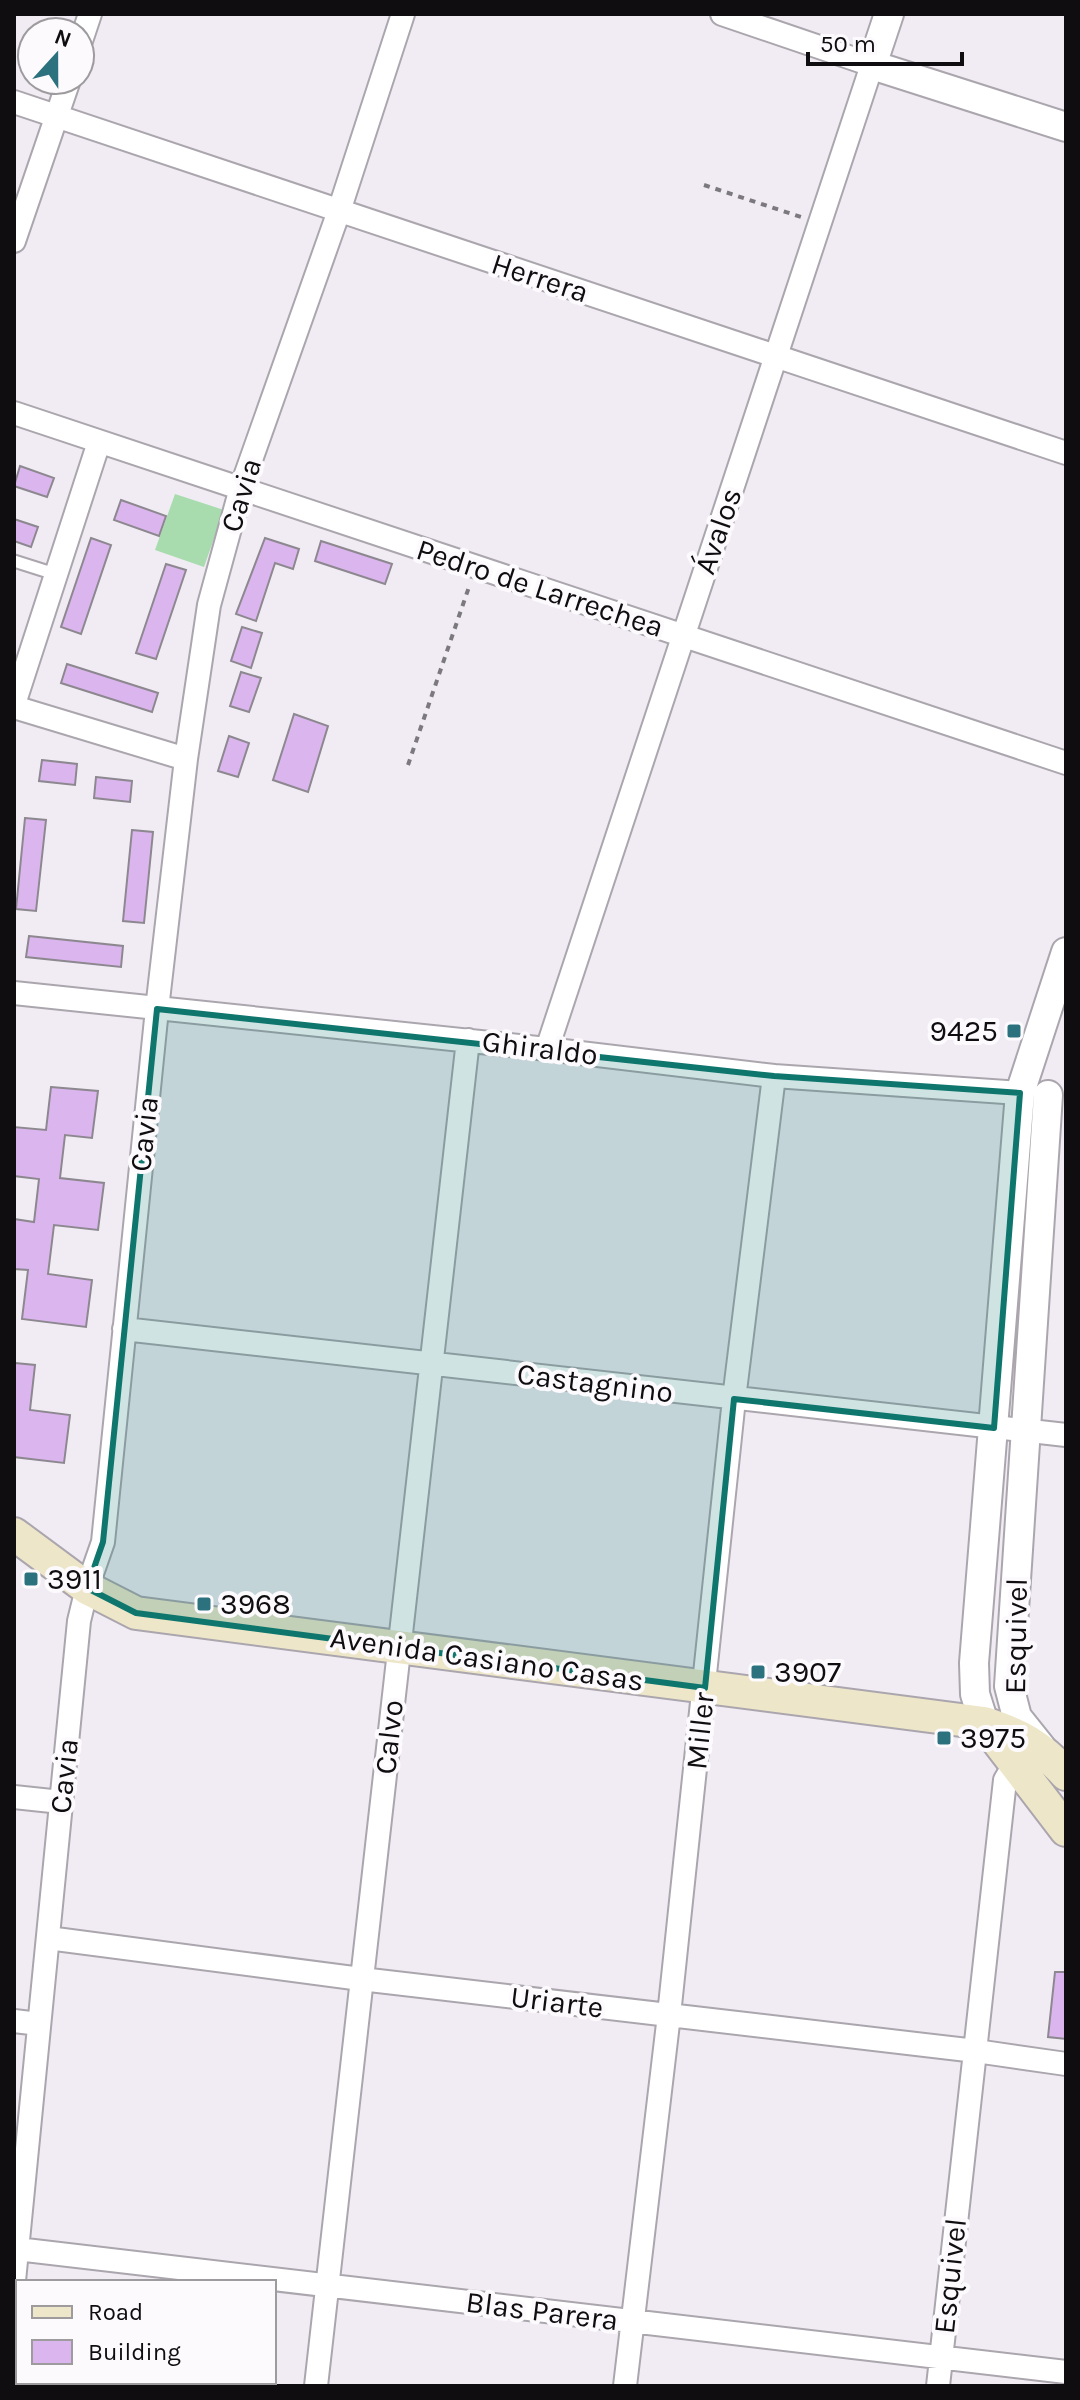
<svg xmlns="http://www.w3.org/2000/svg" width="1080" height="2400" viewBox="0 0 1080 2400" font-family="Karla,sans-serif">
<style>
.green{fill:#a8dcae}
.building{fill:#dbb6ee;stroke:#8d8890;stroke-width:2}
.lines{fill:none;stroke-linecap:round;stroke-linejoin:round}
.service-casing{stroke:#aba6ae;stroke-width:15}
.minor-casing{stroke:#aba6ae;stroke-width:26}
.tertiary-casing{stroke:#aba6ae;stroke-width:32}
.secondary-casing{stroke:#aba6ae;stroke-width:36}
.path{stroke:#7c797e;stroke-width:4;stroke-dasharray:6 6;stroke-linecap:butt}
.service{stroke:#fff;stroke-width:11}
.minor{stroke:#fff;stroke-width:22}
.tertiary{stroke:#fff;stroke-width:28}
.secondary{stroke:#eee6c8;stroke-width:32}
.marked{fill:#0f766e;fill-opacity:0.2;stroke:#0f766e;stroke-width:6;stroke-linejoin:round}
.poi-dot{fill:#2b727e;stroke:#fdfafe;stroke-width:3}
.labels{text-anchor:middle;stroke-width:8;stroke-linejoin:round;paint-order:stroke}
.street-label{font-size:30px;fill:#0f0d10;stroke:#fdfafe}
.poi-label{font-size:30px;fill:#0f0d10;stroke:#fdfafe;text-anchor:start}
</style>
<rect width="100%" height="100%" fill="#f1ecf4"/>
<path class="green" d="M175,494L224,510L204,567L155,550Z"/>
<path class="building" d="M20,466L54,478L47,497L14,486Z
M121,500L166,516L159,536L114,520Z
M14,519L38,527L31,547L14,541Z
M91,538L111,545L81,634L61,627Z
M265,538L299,549L293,569L275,563L256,621L236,614Z
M321,541L392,564L385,584L315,561Z
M166,564L186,570L156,659L136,653Z
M242,627L262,633L251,668L231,661Z
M67,664L158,693L152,712L61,683Z
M241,672L261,678L249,712L230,706Z
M294,714L328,726L308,792L273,780Z
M229,736L249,743L238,777L218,771Z
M42,760L77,764L75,785L39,781Z
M96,777L132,781L130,802L94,798Z
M25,818L46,820L36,911L16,909Z
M132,830L153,832L144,923L123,921Z
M29,936L123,946L121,967L26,957Z
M51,1087L98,1091L92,1138L65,1135L60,1178L104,1183L98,1230L54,1225L48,1274L92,1280L86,1327L22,1319L28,1270L14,1269V1219L34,1222L39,1179L14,1176V1127L46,1130Z
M15,1363L35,1365L30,1410L70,1415L64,1463L14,1457Z
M1055,1972H1066V2039L1048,2037Z"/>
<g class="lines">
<defs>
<path id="service" d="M14,561L55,574"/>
<path id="minor" d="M80,44L90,14
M14,102L1066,453
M14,241L69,80
M14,413L1066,763
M14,704L99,442
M14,707L186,759
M14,993L547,1049L774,1076L1020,1093
M547,1049L872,65L722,14
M124,1329L1066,1435
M14,1797L61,1802
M48,1938L361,1979L976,2051L1066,2064
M14,2021L39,2024
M17,2249L1066,2372
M14,2281L79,1621L87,1588L103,1542L157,1009L186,759L209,605L241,488L339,211L403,14
M316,2386L468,1040
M625,2386L669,2015L734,1399L774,1076
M938,2386L1005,1780L1015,1763L1023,1759"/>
<path id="tertiary" d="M889,14L872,65L1066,127
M984,1723L975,1694L974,1663L1020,1093L1066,952
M1041,1747L1017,1717L1009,1686L1048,1095"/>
<path id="secondary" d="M14,1534L87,1588L136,1613L984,1723C1021,1735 1039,1745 1066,1774
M984,1723L1066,1830"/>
</defs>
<use href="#service" class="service-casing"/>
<use href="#minor" class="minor-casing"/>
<use href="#tertiary" class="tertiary-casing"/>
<use href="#secondary" class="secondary-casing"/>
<path class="path" d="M704,185L801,217
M408,765L470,584"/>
<use href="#service" class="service"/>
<use href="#minor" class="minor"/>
<use href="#tertiary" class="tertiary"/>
<use href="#secondary" class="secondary"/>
</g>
<path class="marked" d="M157,1009L774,1076L1020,1093L994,1428L734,1399L705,1688L136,1613L87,1588L103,1542Z"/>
<g class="poi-dot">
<rect x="1006" y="1023" width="16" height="16" rx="4"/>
<rect x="23" y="1571" width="16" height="16" rx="4"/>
<rect x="196" y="1596" width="16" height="16" rx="4"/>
<rect x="750" y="1664" width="16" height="16" rx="4"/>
<rect x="936" y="1730" width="16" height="16" rx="4"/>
</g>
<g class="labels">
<g class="street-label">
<text transform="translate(540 278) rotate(18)" y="10">Herrera</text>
<text transform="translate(241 495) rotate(-73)" y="10">Cavia</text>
<text transform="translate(718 531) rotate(-71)" y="10">Ávalos</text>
<text transform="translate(540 588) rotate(18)" y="10">Pedro de Larrechea</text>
<text transform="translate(540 1048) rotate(7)" y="10">Ghiraldo</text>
<text transform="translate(144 1134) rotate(-84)" y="10">Cavia</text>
<text transform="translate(595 1383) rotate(7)" y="10">Castagnino</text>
<text transform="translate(1016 1636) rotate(-89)" y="10">Esquivel</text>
<text transform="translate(487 1659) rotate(8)" y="10">Avenida Casiano Casas</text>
<text transform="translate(700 1731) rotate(-84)" y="10">Miller</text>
<text transform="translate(389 1737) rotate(-84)" y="10">Calvo</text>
<text transform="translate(64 1776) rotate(-84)" y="10">Cavia</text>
<text transform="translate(557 2002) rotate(7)" y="10">Uriarte</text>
<text transform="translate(950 2276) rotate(-84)" y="10">Esquivel</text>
<text transform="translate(542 2311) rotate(7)" y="10">Blas Parera</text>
</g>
<g class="poi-label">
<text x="998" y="1041" text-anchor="end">9425</text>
<text x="47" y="1589">3911</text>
<text x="220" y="1614">3968</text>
<text x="774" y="1682">3907</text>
<text x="960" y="1748">3975</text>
</g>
</g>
<rect width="1080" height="2400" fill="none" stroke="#0f0d10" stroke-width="32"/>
<rect x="16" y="2280" width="260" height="104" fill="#fdfafe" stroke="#9e9b9f" stroke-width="2"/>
<rect x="32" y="2306" width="40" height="12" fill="#eee6c8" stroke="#9e9b9f" stroke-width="2"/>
<text x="88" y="2320" font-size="24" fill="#0f0d10">Road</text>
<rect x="32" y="2340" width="40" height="24" fill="#dbb6ee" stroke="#9e9b9f" stroke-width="2"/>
<text x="88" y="2360" font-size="24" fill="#0f0d10">Building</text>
<g transform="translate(56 56) rotate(21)"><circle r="38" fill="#fdfafe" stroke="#9e9b9f" stroke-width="2"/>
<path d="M0-6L14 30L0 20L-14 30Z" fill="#2b727e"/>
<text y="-12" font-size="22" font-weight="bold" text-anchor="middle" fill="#0f0d10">N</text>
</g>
<path d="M808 52v12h154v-12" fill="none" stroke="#0f0d10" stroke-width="4"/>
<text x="820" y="52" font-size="24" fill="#0f0d10" stroke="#fdfafe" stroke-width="6" paint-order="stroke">50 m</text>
</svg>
